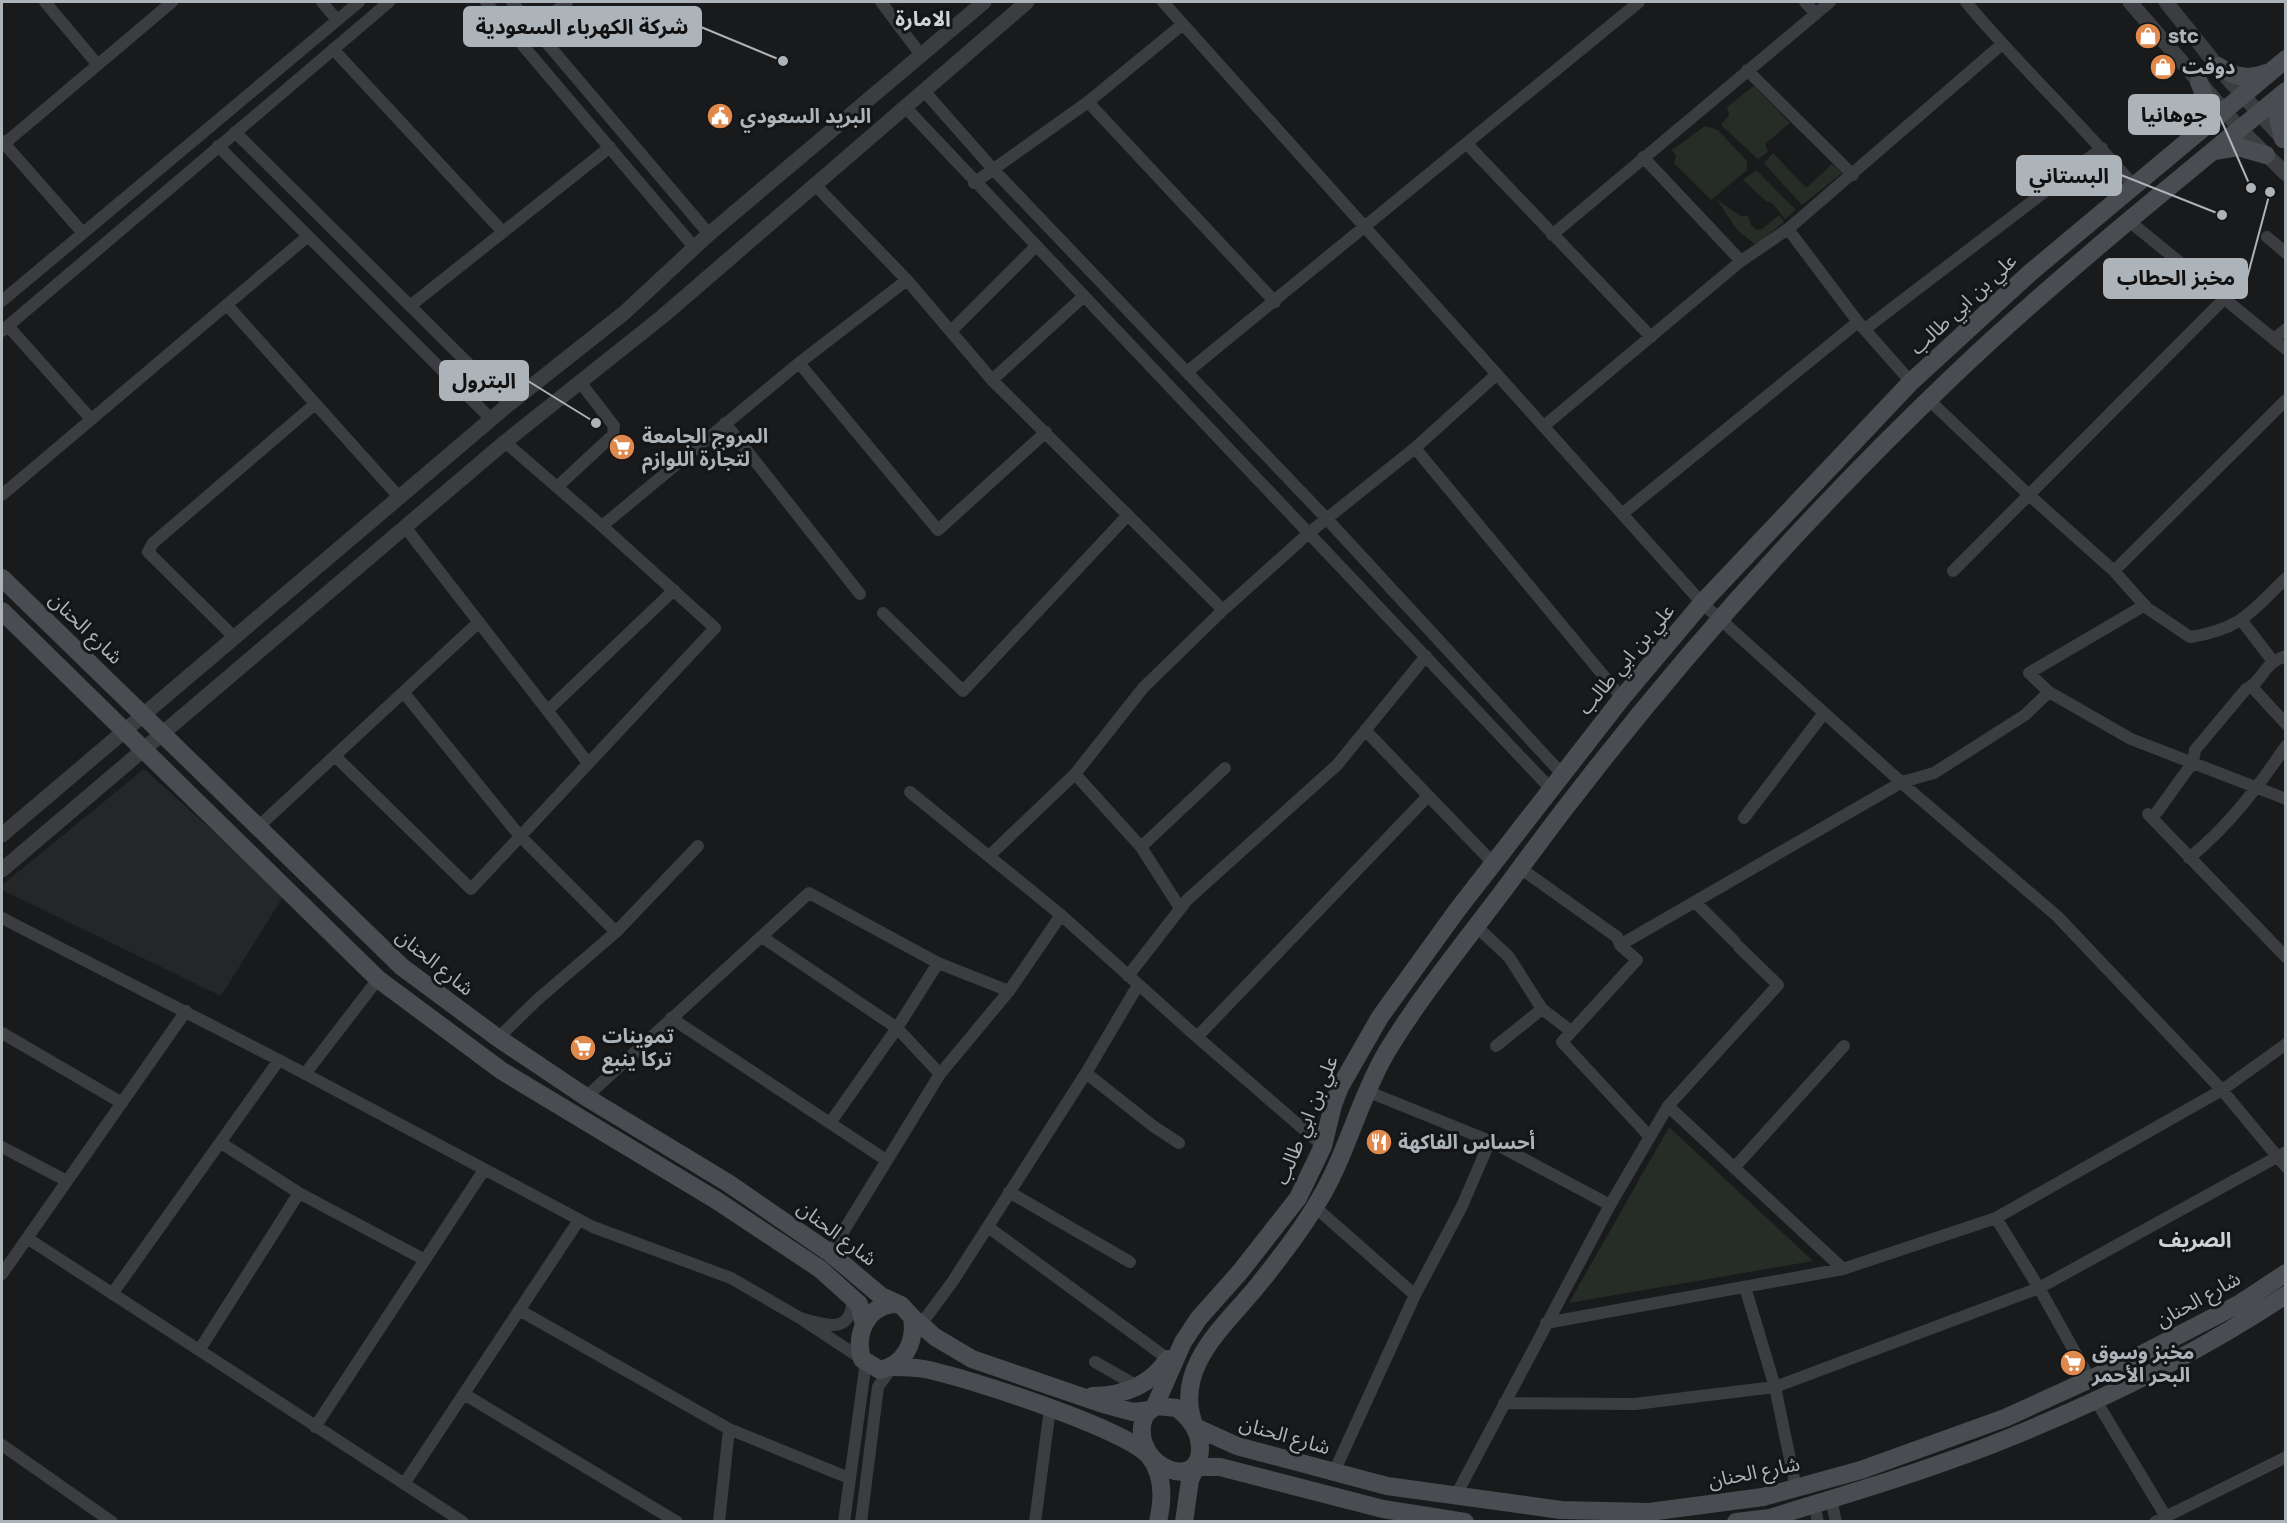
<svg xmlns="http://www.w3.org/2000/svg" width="2287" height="1523" viewBox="0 0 2287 1523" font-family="'Golos Text','Noto Sans Arabic',sans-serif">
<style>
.built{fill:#252628}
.green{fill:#262d26}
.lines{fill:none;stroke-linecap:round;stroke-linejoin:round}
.minor{stroke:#3b3d40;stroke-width:12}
.tertiary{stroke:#3b3d40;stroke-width:15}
.secondary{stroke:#494c50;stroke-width:18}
.labels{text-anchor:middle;stroke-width:6;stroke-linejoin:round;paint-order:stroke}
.poi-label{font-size:20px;font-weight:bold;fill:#adb4b9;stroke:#141516;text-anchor:start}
.street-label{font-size:20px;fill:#adb4b9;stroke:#141516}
.neighbourhood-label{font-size:21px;font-weight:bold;fill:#ced2d6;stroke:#141516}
.leader{fill:none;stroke:#adb4b9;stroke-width:2}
.callout-dot{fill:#adb4b9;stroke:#141516;stroke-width:2}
.callout{fill:#adb4b9;stroke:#adb4b9;stroke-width:2}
.callout-label{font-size:21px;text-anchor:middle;font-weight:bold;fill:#111}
</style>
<rect width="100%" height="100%" fill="#191a1b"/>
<path class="built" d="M144,769L284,895L221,996L2,890V885Z"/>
<path class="green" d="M1754,86L1790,123L1765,144L1768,152L1758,159L1721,125L1729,115L1727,107Z
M1705,126L1718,130L1747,161V170L1711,200L1674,163L1676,156L1672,150Z
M1773,153L1806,188L1832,164L1842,173L1802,205L1764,163Z
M1756,170L1796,210L1785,219L1772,203L1766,201L1743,180Z
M1717,200L1741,216H1748L1751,225L1757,230L1762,229L1779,215L1784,222L1756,245L1738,231Z
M1669,1127L1813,1261L1569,1303Z"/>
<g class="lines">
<path class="minor" d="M45,2L98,65
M322,2L337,20
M486,2L694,247
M512,2L709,234
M881,2L921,55
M1163,2L1702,603L1911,791L2057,916L2222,1090L2286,1167
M1805,2L1816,14
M1966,2C2019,66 2080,122 2133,185
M534,28L567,2
M333,49L503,232
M1747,70L1853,175
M925,92L992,168L1326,518L1562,774
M1088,102L1275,302
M906,108L1551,789
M235,132L509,404
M2,141L83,233
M4,144L172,2
M1467,144L1651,337
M218,146L491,419
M1643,157L1741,261
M974,183L1088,102L1183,24
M816,186L907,280L992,380L1223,610
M2129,221L2286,349
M1788,229L1858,322L1911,382
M1552,235L1830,2
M2267,237L2286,253
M2,301L359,2
M227,305L399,497
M410,306L610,147
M8,326L91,419
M1865,329L2102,148
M2,331L389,2
M951,331L1036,246
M2274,339L2286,329
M799,363L938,530L1046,432
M1187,372L1639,2
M992,380L1084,296
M1929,400L2029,495L2114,571L2147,608L2190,637C2241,629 2251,612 2286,578
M725,423L860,594
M1544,426L1741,261L1788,229L2001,45
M505,442L602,526L799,363L907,280
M1415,448L1622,698
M557,487L613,435L614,426L580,382
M2,495L308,236
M1622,514L1858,322
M405,527L588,763
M1953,571L2224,299
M2114,571L2286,400
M2145,605L2029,673L2049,692L2131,739L2286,799
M883,613L963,691L1127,516
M2242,621L2272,660
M234,637L148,552L153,543L315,404
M2252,687L2286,724
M404,693L519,835L616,932
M548,710L674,590
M1365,730L1493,863
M336,757L471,889L715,628L602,526
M1075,774L1141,847L1180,908
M910,792L1061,915L1197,1037L1323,1146
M2157,812L2193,762L2195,750L2246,689C2264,681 2262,663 2286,656
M2148,814L2286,957
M1744,818L1824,713
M258,827L479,622
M1141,847L1225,768
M989,856L1075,774L1143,688L1223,610L1310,532L1415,448L1497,374
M2189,858C2228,827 2258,787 2286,746
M1520,868L1617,937L1620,945L1637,960L1562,1042L1650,1137
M1696,903L1735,942
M2,918L279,1060L593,1227L731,1278L800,1318
M1477,927L1509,957L1542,1009L1571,1031
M762,937L897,1028L940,1074
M1620,945L1902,782L1934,773L2025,715L2049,692
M1128,976L1187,900L1337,765L1426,656
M671,1018L886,1160
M2,1033L122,1103
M1197,1037L1428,796
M498,1038L537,1000L616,932L698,846
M1496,1046L1542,1009
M1086,1073L1153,1126L1179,1143
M305,1074L378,979
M1369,1092L1490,1141L1610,1205
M586,1097L809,893L938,963L1009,991
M1668,1106L1843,1269
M830,1123L897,1028L938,963
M221,1143L299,1193L425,1260
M2,1147L67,1181
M1734,1168L1844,1046
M1009,1192L1130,1262
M1315,1207L1415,1295
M1996,1218L2039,1288L2090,1379
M988,1227L1168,1359
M27,1238L463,1522
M830,1253L940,1074L1009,991L1061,915
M2,1274L186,1011
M1745,1287L1775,1387L1796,1488
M112,1294L279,1060
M519,1310L729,1429L849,1478
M1546,1323L1843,1269L1996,1218L2222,1090L2286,1044
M919,1327L953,1281L1086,1073L1138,985
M200,1349L299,1193
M1095,1362L1139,1387
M464,1394L677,1522
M2095,1399L2166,1517
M1504,1403L1635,1404L1775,1387L2039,1288L2286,1152
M315,1427L484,1170
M2,1445L112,1522
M1334,1472L1415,1295L1462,1206L1490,1141
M404,1484L579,1220
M1455,1497L1610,1205L1668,1106L1778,985L1739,947
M1831,1499L1836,1522
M1814,1504L1818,1522
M719,1522L729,1429
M844,1522L865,1369L862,1359L800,1318C826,1325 851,1336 853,1298
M861,1522L878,1387L892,1367
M1035,1522L1050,1409
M2155,1522L2286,1457"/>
<path class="tertiary" d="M2130,2L2240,129L2286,174
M2166,2L2227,78L2283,139
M2,835L509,404L624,313L709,234L984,2
M2,870L505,442L663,316L1027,2"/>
<path class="secondary" d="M2218,66C2234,77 2247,80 2266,73
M2286,91C2172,185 2057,277 1951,378C1791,531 1646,696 1515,875C1473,932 1422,993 1386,1053C1358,1101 1346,1158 1316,1205C1300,1232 1279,1259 1259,1284C1226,1325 1171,1368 1195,1427L1237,1446L1387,1486L1561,1510L1649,1512L1763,1497L1861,1470L2005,1418L2119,1366L2239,1304L2286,1273
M2198,130C2209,112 2208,102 2199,82
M2283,139L2277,114L2285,92
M2214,151L2238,147L2266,155
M2,578L402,967L498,1038L586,1097L728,1183L830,1253L881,1296L901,1305
M2,611L378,979L502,1071L716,1200L820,1269L859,1304L864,1325
M892,1304L901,1305L912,1317C916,1342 905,1364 880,1370L862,1359C855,1334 866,1308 892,1304Z
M912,1317L935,1337L972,1359L1103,1404L1133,1412L1149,1410
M892,1367C902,1367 913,1367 924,1369C962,1376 1127,1429 1149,1456C1164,1474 1163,1500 1158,1522
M1092,1396C1123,1396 1150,1386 1168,1359
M1157,1406L1177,1408C1190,1419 1199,1430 1200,1447C1201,1492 1138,1469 1142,1427C1143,1416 1147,1411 1157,1406Z
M1154,1408L1183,1342L1199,1318L1240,1272L1298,1198L1323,1146L1333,1105L1340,1087L1380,1017L1458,909L1622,698L1702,603L1911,382L2031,272L2286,59
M1193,1467H1220L1383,1509L1465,1522
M1184,1522L1190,1480L1198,1462
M1736,1522L1770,1518C1850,1493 1933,1469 2011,1437C2105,1399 2201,1351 2286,1295"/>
</g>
<defs>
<symbol id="shop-disc" viewBox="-11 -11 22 22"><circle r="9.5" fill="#e0894c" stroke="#141516"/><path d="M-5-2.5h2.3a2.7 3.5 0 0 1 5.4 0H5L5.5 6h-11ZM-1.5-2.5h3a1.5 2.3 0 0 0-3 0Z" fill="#fff"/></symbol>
<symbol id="civic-disc" viewBox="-11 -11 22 22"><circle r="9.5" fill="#e0894c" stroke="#141516"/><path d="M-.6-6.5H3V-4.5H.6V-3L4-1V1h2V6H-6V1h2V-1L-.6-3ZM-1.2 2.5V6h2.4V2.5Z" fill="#fff"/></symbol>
<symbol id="supermarket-disc" viewBox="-11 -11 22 22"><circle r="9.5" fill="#e0894c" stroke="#141516"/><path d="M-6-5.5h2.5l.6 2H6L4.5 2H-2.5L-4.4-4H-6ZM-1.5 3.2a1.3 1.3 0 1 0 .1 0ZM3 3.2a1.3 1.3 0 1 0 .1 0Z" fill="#fff"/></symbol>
<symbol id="restaurant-disc" viewBox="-11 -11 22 22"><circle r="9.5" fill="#e0894c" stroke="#141516"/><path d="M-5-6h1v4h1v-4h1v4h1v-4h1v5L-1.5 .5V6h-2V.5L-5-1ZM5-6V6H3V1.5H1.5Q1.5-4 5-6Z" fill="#fff"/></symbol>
</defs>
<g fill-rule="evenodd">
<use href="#shop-disc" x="2133" y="21" width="30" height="30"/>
<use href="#shop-disc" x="2148" y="52" width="30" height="30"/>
<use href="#civic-disc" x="705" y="101" width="30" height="30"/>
<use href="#supermarket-disc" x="607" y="432" width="30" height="30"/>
<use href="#supermarket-disc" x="568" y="1033" width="30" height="30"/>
<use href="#restaurant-disc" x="1364" y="1127" width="30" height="30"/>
<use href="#supermarket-disc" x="2058" y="1348" width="30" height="30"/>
</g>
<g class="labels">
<g class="poi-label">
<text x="2168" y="43">stc</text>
<text x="2182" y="74">دوفت</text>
<text x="740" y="123">البريد السعودي</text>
<text x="642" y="443">المروج الجامعة<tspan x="642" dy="23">لتجارة اللوازم</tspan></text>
<text x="602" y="1043">تموينات<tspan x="602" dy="23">تركا ينبع</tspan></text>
<text x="1398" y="1149">أحساس الفاكهة</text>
<text x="2092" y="1359">مخبز وسوق<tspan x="2092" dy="23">البحر الأحمر</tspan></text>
</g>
<g class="street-label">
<text transform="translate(1963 304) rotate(-43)" y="7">علي بن ابي طالب</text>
<text transform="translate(86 628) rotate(44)" y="7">شارع الحنان</text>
<text transform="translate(1626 659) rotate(-50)" y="7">علي بن ابي طالب</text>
<text transform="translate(435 962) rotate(39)" y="7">شارع الحنان</text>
<text transform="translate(1306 1120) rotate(-68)" y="7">علي بن ابي طالب</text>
<text transform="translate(837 1233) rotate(37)" y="7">شارع الحنان</text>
<text transform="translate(2198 1299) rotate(-29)" y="7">شارع الحنان</text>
<text transform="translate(1285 1435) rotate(16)" y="7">شارع الحنان</text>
<text transform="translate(1754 1472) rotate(-11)" y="7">شارع الحنان</text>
</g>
<g class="neighbourhood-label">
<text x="923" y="26">الامارة</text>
<text x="2195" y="1247">الصريف</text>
</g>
</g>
<path class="leader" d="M783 61L701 27M2251 188L2219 115M2222 215L2121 175M2270 192L2247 278M596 423L528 381"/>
<g class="callout-dot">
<circle cx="783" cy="61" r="6"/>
<circle cx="2251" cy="188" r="6"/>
<circle cx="2222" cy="215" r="6"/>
<circle cx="2270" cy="192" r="6"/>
<circle cx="596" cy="423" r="6"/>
</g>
<g class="callout">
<rect x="464" y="7" width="237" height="39" rx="6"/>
<rect x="2129" y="95" width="90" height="39" rx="6"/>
<rect x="2017" y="156" width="104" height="39" rx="6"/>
<rect x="2104" y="259" width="143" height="39" rx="6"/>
<rect x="440" y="361" width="88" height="39" rx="6"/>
</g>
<g class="callout-label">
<text x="582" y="34">شركة الكهرباء السعودية</text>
<text x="2174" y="122">جوهانيا</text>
<text x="2069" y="183">البستاني</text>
<text x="2176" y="285">مخبز الحطاب</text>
<text x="484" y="388">البترول</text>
</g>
<rect width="2287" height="1523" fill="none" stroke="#adb4b9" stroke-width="6"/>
</svg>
